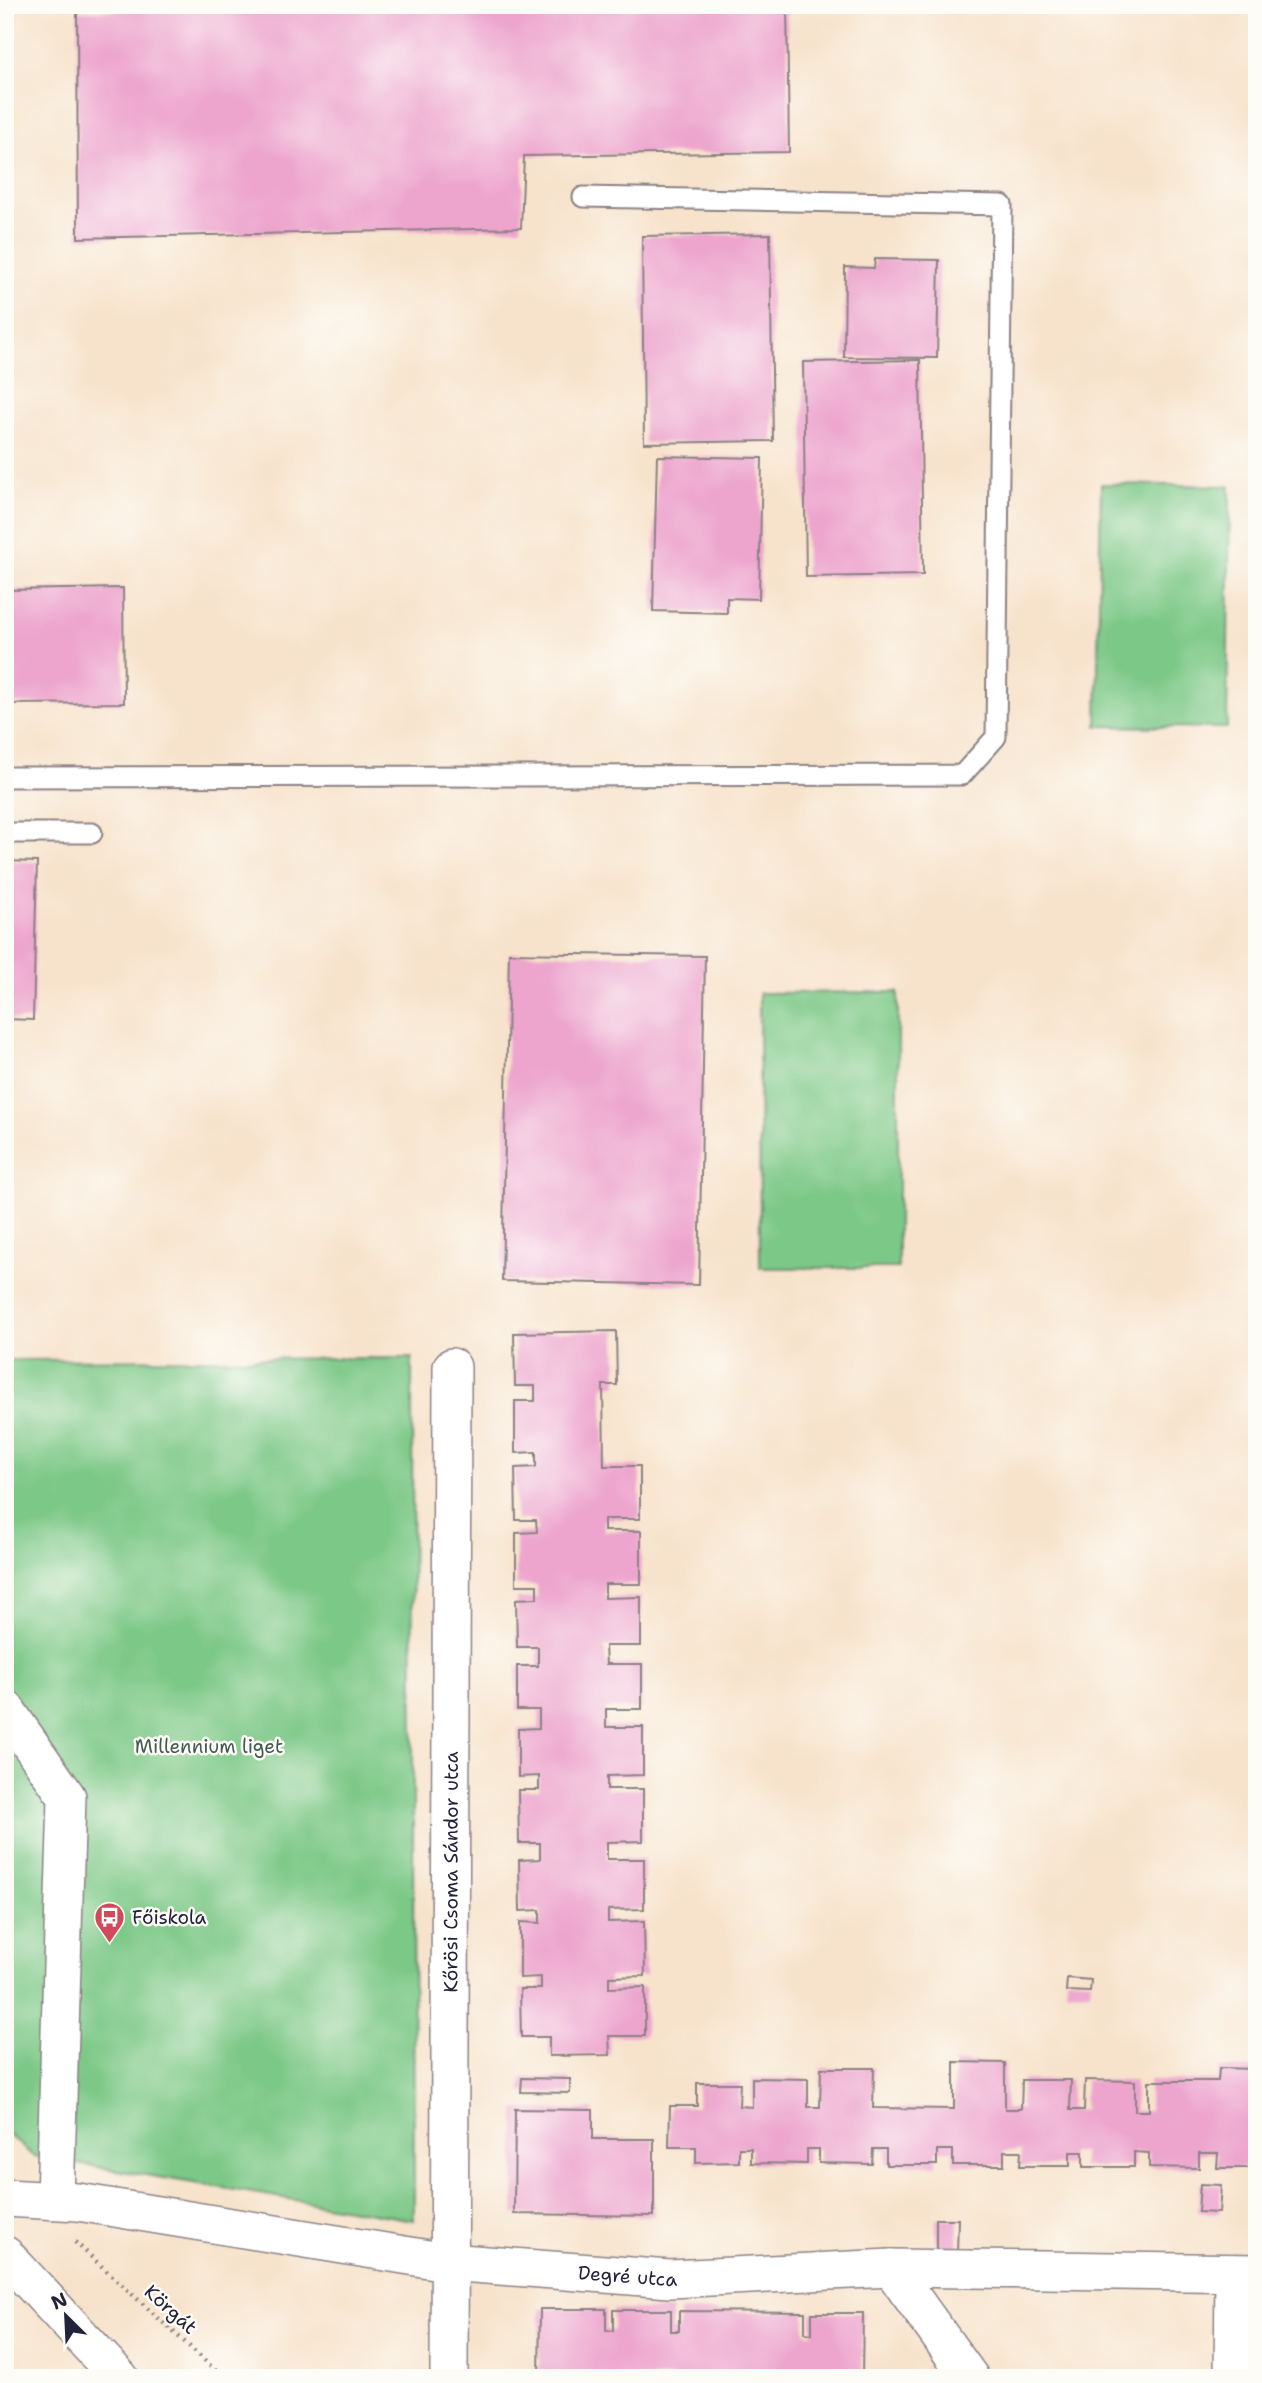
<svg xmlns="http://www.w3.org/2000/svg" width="1262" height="2383" viewBox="0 0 1262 2383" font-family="'Shantell Sans',sans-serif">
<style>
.green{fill:#7cc886;stroke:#4f7560;stroke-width:2}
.building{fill:#eda5ce}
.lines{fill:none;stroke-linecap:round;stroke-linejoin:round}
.service-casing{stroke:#8c8284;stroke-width:23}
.minor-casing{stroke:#8c8284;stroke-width:40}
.path{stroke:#8c8284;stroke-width:4.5;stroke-dasharray:2 5;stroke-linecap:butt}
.service{stroke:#fff;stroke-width:19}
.minor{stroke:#fff;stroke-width:37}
.labels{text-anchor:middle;stroke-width:5;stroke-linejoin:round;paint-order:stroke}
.park-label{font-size:19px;fill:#425c55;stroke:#fdfcf7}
.street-label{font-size:19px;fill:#22223b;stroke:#fdfcf7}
.poi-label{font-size:19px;fill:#22223b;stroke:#fdfcf7;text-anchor:start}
</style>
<rect width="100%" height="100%" fill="#fdfcf7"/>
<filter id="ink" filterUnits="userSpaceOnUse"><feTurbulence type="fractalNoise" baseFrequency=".0143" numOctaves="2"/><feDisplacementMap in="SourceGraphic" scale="14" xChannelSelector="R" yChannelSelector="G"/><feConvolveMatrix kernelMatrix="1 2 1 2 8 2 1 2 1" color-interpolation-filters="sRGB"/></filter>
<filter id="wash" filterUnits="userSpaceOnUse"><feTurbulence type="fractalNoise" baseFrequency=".00686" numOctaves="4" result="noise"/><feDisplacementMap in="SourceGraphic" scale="28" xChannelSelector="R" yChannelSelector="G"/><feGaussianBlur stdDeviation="1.57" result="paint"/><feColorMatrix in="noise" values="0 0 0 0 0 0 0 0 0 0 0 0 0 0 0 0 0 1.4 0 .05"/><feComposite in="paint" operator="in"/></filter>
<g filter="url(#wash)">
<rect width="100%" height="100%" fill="#f7e3cc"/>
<path class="green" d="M1101,484L1230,486L1227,728L1097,726Z
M898,992V1268H760L759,993Z
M412,1358L414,2220L33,2156L5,2132V1360Z"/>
<g id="blocks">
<path class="building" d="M570,5H787L789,152L524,156L521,228L78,238L77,11Z
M770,234L773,441L644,443L642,236Z
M875,259L939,260L937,358L844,357L845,267L874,268Z
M920,360L923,575L806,577L803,362Z
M657,456L762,458L759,599L727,598V613L653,611Z
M123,588L124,703L5,704V590Z
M5,861L37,862L33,1020L5,1019Z
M509,953L705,956L699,1285L502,1281Z
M616,1331L617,1385H603L604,1466H640V1519H604V1531H641V1584H605V1598L641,1597V1646H605L606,1664H642V1709H606V1727H643V1775L607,1776V1789H643V1841L607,1842V1859H644V1909L608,1910V1922L644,1921L645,1976L609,1977V1988L645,1987V2036H609L610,2055L549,2056V2037H521L520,1989H541V1977L520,1978V1922L540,1923V1910L520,1911L519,1860L540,1859V1843H519L518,1790H539V1776L518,1777V1729L539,1728V1710H517V1666H538V1647H517L516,1599L537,1598V1585H516V1533L537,1532L536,1520H516L515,1468L536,1467V1452L515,1453V1401H535V1386H515L514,1333Z
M1067,1978L1091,1980L1090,1992L1066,1991Z
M954,2062L1005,2063V2109H1021L1022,2080H1071L1070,2110H1084L1085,2080L1135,2081V2111H1149V2081H1218L1219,2068L1257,2069V2168H1217L1218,2153H1199V2168L1149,2167V2153L1134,2152V2167H1083V2152H1070V2166H1020L1021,2151H1004V2165H953V2150H937V2165H886V2149H873L872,2164L819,2163V2149H807V2164L751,2163V2148H739V2162L696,2163V2147H669L670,2106H697V2083H740L739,2106L752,2107V2078L808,2079V2107H820L821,2068H874L873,2108L954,2109Z
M522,2078L570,2079V2093L521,2092Z
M515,2109L593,2110V2139H654V2216L514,2214Z
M1200,2184L1221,2185L1219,2213L1198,2212Z
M936,2219H958L957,2253H936Z
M540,2309H606V2330L613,2331V2310H671V2331H679V2311L805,2312V2333L812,2334V2313H863L862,2378H539Z"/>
</g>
</g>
<g filter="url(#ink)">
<use href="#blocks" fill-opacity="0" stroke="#8c8284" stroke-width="2"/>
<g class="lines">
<defs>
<path id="service" d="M5,777L962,775L996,737L1002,205L583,197
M5,833H92"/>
<g id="minor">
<path d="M5,1708L67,1797L55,2200"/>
<path id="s1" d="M5,2198L78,2202L447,2262L670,2279L891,2268L1257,2273"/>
<path d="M5,2255L120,2378"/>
<path d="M891,2268L970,2378"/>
<path id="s2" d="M449,2378L452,1367"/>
<path d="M1233,2378L1234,2273"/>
</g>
</defs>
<use href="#service" class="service-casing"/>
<use href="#minor" class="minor-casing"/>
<path class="path" d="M75,2242L224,2378"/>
<use href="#service" class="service"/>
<use href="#minor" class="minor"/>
</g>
</g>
<defs>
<symbol id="bus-pin" viewBox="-11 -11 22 30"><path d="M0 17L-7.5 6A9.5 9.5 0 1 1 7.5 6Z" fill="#d1495b" stroke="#fdfcf7"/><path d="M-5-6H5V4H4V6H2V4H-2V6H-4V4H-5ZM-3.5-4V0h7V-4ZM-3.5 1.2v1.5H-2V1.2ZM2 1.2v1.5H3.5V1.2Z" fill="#fff"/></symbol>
</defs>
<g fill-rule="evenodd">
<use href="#bus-pin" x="92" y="1900" width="35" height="47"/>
</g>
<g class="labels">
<g class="park-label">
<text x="209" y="1753">Millennium liget</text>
</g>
<g class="street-label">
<text dy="7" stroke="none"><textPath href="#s2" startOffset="506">Kőrösi Csoma Sándor utca</textPath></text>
<text dy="7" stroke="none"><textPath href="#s1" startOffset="628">Degré utca</textPath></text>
<text transform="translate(171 2309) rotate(42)" y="7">Körgát</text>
</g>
<g class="poi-label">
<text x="132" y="1924">Főiskola</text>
</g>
</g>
<rect width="1262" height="2383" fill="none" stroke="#fdfcf7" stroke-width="28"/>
<g transform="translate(66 2316) rotate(336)" stroke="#fdfcf7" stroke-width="5" paint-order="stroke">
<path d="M0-5L12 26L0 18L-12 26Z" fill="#22223b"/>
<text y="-10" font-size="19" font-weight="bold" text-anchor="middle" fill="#22223b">N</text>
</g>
</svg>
